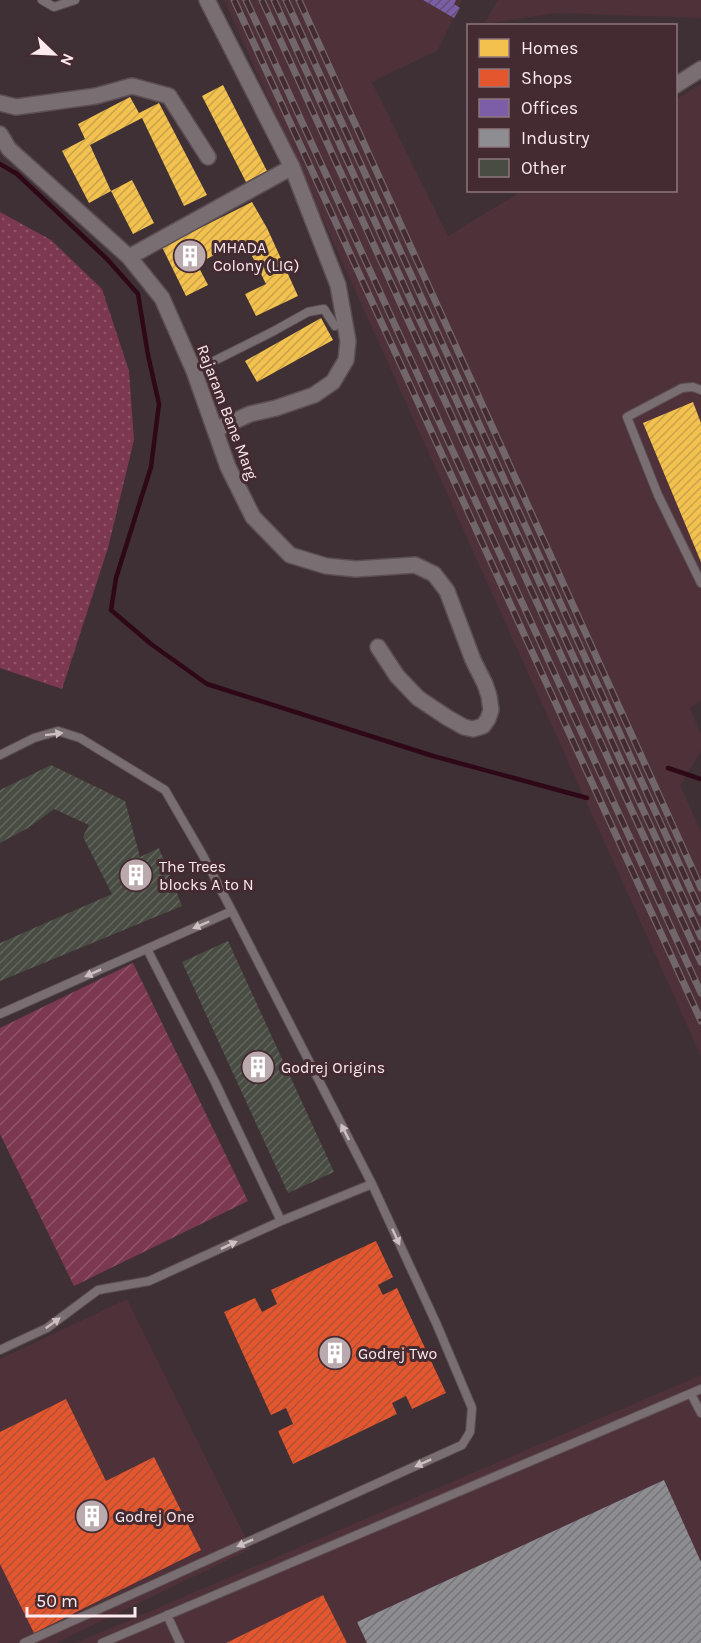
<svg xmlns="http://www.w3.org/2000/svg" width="701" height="1643" viewBox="0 0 701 1643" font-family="Karla,sans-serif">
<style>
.built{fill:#4f313a}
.grass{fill:url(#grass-dots)}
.garden{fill:url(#garden-furrows)}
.homes{fill:url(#homes-hatch)}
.shops{fill:url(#shops-hatch)}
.offices{fill:url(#offices-hatch)}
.industry{fill:url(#industry-hatch)}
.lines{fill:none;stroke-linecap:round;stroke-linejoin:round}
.stream{stroke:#2f0818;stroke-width:4.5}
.building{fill:url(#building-hatch)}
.lane-casing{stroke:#5c4f53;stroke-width:10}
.street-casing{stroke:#5c4f53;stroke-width:18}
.lane{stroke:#796e71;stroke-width:8}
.street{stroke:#796e71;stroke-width:15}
.rail-casing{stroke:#71666a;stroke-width:7}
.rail{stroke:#442a31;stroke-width:4.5;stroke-dasharray:14;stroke-linecap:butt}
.oneway{fill:#cebfc2}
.labels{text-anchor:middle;stroke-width:6;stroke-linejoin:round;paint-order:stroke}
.poi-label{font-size:16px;fill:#fceaee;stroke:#442a31;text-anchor:start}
.street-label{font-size:16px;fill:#fceaee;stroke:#442a31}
</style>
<defs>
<pattern id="grass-dots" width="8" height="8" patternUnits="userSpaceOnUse" patternTransform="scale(1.5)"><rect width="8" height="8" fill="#7c3850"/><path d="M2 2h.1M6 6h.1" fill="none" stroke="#90556a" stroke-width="1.8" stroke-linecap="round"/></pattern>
<pattern id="garden-furrows" width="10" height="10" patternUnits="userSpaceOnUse" patternTransform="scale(1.5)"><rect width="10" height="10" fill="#7c3850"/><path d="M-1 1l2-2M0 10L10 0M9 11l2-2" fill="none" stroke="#90556a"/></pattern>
<pattern id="homes-hatch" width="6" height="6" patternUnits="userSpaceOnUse" patternTransform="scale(1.5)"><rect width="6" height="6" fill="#f2c14e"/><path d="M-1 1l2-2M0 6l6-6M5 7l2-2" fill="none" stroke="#c8a24c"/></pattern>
<pattern id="shops-hatch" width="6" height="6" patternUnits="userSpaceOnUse" patternTransform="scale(1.5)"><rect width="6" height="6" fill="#e4572e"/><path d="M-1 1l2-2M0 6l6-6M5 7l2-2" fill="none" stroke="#af5137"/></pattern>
<pattern id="offices-hatch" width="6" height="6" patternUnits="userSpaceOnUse" patternTransform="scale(1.5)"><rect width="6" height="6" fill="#7b5ea7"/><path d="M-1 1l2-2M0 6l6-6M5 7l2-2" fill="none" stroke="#615172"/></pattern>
<pattern id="industry-hatch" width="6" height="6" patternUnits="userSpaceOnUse" patternTransform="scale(1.5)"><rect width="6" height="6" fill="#8d8d92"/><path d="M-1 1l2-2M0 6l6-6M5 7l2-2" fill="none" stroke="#767478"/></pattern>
<pattern id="building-hatch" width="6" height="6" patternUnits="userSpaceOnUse" patternTransform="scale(1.5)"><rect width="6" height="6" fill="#484c43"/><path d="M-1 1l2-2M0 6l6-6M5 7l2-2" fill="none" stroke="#63665e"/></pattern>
</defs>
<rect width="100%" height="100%" fill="#3e3034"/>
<path class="built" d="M224,0H462L438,50L372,82L448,236L522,191L676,190V99L701,84V701L690,708L701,734V751L680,785L701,831V1056Z
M498,0H701V18L555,13L484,24Z
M127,1299L251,1549L56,1643H0V1359Z
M701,1375V1643H76Z"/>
<path class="grass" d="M0,212L51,240L102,289L129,371L134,440L108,548L62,689L0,668Z"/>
<path class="garden" d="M133,963L248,1201L74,1286L0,1134V1028Z"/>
<path class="homes" d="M223,85L267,171L246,182L202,96Z
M130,97L139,113L159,103L207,195L184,206L142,118L90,145L111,191L132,180L154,223L133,234L111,191L89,203L62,151L85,139L78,124Z
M252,202L267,228L298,296L256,316L245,294L266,284L244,240L197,264L208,285L186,296L162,247Z
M321,318L333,340L257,382L245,361Z
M693,402L701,423V562L643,423Z"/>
<path class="shops" d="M142,891L147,906L121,919L114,904Z
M101,907L108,924L85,935L76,918Z
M69,924L76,939L58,947L52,933Z
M376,1241L393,1277L378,1285L383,1295L397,1288L446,1393L412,1409L406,1396L392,1403L397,1414L293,1464L278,1431L293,1424L286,1408L271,1415L224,1312L255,1298L262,1312L277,1304L271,1290Z
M66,1399L106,1481L154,1457L201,1550L34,1633L0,1564V1432Z
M323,1595L347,1643H226Z"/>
<path class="offices" d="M423,0H456L454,4L460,8L454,18Z"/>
<path class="industry" d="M664,1480L701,1562V1643H367L357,1622Z"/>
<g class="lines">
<path class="stream" d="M0,164L17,174L107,259L138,294L148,355L159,404L151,467L116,578L111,610L151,644L207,684L433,756L587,798
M668,768L701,779"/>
</g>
<path class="building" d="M51,765L125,801L140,857L159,848L182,906L0,981V943L112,894L83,837L89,825L54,809L28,828L0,843V790Z
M228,941L334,1172L288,1193L182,962Z"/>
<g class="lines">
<defs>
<path id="lane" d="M42,0L54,7L75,0
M194,371L272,332L308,312L324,309L335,326
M701,390L693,387L682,388L627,417L658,495L701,583
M0,755L34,738L58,731L80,738L165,790L201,852L232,911L0,1014
M147,949L215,1082L281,1221
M0,1350L47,1328L98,1290L149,1281L281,1221L372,1184
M691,1394L701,1413
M167,1615L180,1643
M24,1643L462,1445L470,1432L472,1408L437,1325L372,1184L232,911
M102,1643L701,1389"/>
<path id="street" d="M207,0L292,167L338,285L348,341L346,360L333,382L314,395L276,408L250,414L215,430
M676,85L701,69
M0,103L16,107L96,96L132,86L169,96L208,157
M0,134L9,149L129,257L162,298L194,371L228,467L253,517L290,555L326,566L356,569L415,565L434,574L447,591L473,660L485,684L489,696L491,710L488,719L483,726L473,729L464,727L448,718L418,698L397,676L378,647
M129,257L292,167"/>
</defs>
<use href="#lane" class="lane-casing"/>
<use href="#street" class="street-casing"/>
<use href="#lane" class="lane"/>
<use href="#street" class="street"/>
<defs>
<path id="rail" d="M234,0L701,1021
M246,0L701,993
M262,0L701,962
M274,0L701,937
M286,0L701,912
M299,0L701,888"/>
</defs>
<use href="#rail" class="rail-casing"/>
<use href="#rail" class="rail"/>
</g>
<defs><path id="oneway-solid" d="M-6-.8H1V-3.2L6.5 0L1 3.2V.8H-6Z" transform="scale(1.5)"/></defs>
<g class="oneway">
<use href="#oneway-solid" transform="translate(54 734) rotate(-7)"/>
<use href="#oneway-solid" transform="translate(201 925) rotate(157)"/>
<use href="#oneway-solid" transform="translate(93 973) rotate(156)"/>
<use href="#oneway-solid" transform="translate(345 1132) rotate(-117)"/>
<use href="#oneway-solid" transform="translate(396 1237) rotate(65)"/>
<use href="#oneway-solid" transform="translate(229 1245) rotate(-25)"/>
<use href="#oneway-solid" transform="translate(53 1323) rotate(-36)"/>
<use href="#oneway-solid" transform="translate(423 1463) rotate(156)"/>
<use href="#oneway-solid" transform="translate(245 1543) rotate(156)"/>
</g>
<defs>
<symbol id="building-disc" viewBox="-11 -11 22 22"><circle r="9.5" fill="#baa9ad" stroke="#442a31"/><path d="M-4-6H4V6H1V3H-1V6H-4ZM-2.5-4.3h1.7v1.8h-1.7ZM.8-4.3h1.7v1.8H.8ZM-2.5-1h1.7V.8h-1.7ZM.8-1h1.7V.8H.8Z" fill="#fff"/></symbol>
</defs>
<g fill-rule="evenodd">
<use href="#building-disc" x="171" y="237" width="38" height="38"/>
<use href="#building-disc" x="117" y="856" width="38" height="38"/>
<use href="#building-disc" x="239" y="1048" width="38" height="38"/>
<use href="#building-disc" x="316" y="1334" width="38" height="38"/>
<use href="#building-disc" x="73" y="1497" width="38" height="38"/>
</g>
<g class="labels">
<g class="poi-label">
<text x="213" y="253">MHADA<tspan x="213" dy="18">Colony (LIG)</tspan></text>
<text x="159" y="872">The Trees<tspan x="159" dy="18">blocks A to N</tspan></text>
<text x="281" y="1073">Godrej Origins</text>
<text x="358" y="1359">Godrej Two</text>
<text x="115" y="1522">Godrej One</text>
</g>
<g class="street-label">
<text transform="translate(228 412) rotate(69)" y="6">Rajaram Bane Marg</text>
</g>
</g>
<rect x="467" y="24" width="210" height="168" fill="#442a31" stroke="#8e777d" stroke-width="1.5"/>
<rect x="479" y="39" width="30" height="18" fill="#f2c14e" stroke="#8e777d" stroke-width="1.5"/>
<text x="521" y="54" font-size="18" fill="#fceaee">Homes</text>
<rect x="479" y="69" width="30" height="18" fill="#e4572e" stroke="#8e777d" stroke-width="1.5"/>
<text x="521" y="84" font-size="18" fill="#fceaee">Shops</text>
<rect x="479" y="99" width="30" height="18" fill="#7b5ea7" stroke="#8e777d" stroke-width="1.5"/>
<text x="521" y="114" font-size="18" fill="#fceaee">Offices</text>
<rect x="479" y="129" width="30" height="18" fill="#8d8d92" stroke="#8e777d" stroke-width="1.5"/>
<text x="521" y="144" font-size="18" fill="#fceaee">Industry</text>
<rect x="479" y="159" width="30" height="18" fill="#484c43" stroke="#8e777d" stroke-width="1.5"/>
<text x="521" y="174" font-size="18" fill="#fceaee">Other</text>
<g transform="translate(54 54) rotate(113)" stroke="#442a31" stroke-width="4.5" paint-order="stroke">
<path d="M0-4.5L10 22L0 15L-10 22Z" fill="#fceaee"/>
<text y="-9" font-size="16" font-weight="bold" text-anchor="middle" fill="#fceaee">N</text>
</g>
<path d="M27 1607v9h108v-9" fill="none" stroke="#fceaee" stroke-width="3"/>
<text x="36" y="1607" font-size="18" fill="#fceaee" stroke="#442a31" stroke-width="4.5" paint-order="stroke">50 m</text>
</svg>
